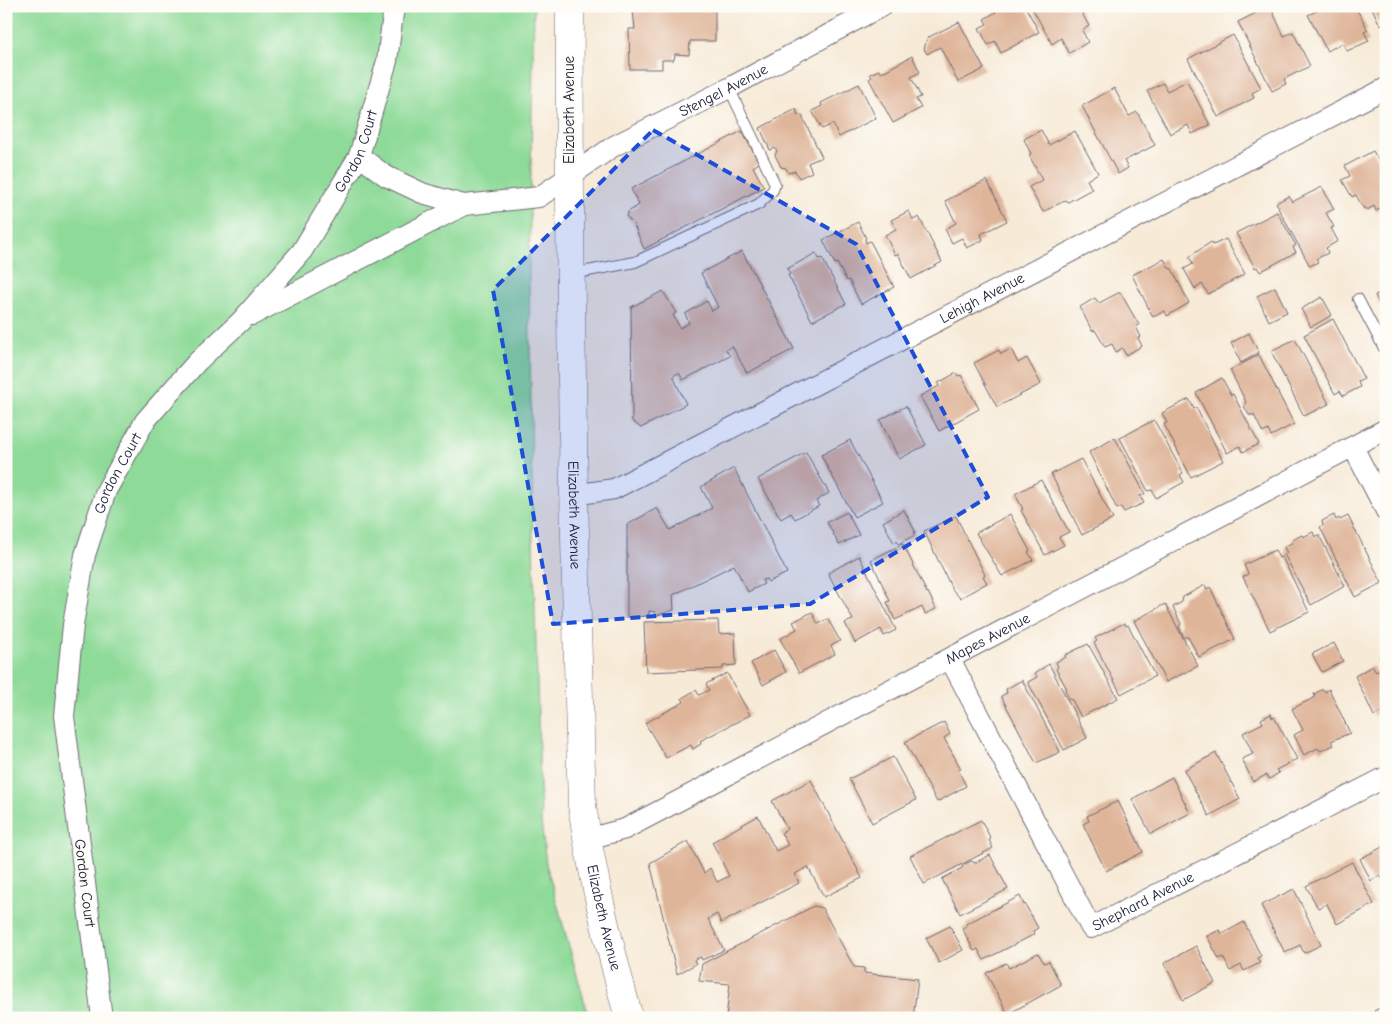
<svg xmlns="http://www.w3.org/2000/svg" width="1392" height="1024" viewBox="0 0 1392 1024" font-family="'Comic Neue',sans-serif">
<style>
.green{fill:#8eda98;stroke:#587e6a}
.building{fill:#dfb59a}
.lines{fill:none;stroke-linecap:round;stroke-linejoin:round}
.lane-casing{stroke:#6d6872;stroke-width:12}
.street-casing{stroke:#6d6872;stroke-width:22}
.secondary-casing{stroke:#6d6872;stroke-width:29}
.lane{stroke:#fff;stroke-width:10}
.street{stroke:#fff;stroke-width:20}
.secondary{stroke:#fff;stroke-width:28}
.marked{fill:#1d4ed8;fill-opacity:0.2;stroke:#1d4ed8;stroke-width:4;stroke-dasharray:10 6;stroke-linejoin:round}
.labels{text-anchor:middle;stroke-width:5;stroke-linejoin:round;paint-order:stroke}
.street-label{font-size:15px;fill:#22223b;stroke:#fdfcf7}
</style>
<rect width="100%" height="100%" fill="#fdfcf7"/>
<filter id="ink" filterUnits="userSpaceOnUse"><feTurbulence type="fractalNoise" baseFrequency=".02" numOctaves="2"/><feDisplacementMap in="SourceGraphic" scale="10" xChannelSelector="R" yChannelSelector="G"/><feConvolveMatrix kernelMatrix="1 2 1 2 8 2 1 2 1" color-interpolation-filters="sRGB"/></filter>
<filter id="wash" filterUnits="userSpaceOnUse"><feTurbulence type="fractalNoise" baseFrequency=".0096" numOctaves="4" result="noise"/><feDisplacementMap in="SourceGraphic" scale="20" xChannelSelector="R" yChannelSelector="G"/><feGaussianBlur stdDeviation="1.12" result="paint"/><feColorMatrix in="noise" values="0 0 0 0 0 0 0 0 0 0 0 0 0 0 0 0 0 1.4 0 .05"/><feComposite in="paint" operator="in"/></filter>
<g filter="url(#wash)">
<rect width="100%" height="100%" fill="#f7ead7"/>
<path class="green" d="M6,6H534L529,274L533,539L541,821L546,864L589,1018H6Z"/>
<g id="blocks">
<path class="building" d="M629,6H715V41H690L689,55L675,54L674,60H662V69H630L629,29H635L633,11H629Z
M1000,6H1025L1039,32L1001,53L995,41L988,45L979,28L987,24L984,19L996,12L995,10Z
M1031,6H1078L1089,26L1082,30L1088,42L1069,53L1061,38L1052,44Z
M1270,6L1284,36L1293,32L1310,66L1284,79L1286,84L1272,91L1238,22Z
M1320,6H1355L1368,30L1364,32L1369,41L1347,51L1343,43L1327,51L1308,15L1321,9Z
M1371,6H1386V29L1383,24L1380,25Z
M959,22L984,69L958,82L940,47L927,54L924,49L927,38Z
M1233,35L1261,88L1252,93L1254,98L1218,117L1188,59Z
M912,56L920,72L911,77L921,97L916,99L921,108L893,123L869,79L872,77L870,74L879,70L881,73Z
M1187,81L1210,125L1192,134L1188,125L1170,134L1147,91L1163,83L1167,91Z
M859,84L876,118L839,137L833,124L822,129L812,111L822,106L821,103Z
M1114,88L1129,116L1137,112L1155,145L1124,161L1128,168L1118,174L1082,106Z
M796,109L798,116L801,114L822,157L808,163L812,172L799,178L795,171L788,173L786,168L781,167L775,155L777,151L775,148L770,150L760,128Z
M1041,130L1049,145L1075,131L1098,173L1087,180L1092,189L1068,202L1066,200L1043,212L1029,187L1042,180L1029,155L1031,154L1024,139Z
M742,131L759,163L753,167L764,187L644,249L634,225L626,216L628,212L639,205L631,189Z
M1373,151L1386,173V205L1376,211L1374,206L1367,210L1366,208L1364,209L1356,195L1352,197L1342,180L1350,176L1345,166Z
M987,180L1007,221L981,234L983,240L967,248L962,238L952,243L945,229L956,223L945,201Z
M1322,187L1334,209L1326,213L1334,227L1331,228L1338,241L1326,248L1328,253L1316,259L1318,262L1310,266L1278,208L1279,207L1276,203L1289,196L1292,202Z
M909,211L913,220L919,217L942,262L911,279L898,254L895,255L885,235L896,229L891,220Z
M1277,212L1296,245L1293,247L1296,252L1260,272L1257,267L1255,268L1236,233Z
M858,222L866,238L865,239L866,243L870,241L894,287L861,304L849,280L847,281L837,263L835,264L823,240Z
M1226,239L1245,274L1208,294L1202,284L1195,289L1184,269L1193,264L1189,257L1211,242L1213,245Z
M742,251L794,349L747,373L732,346L726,350L730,356L683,380L679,373L673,376L686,404L641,428L632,421L631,307L663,291L676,313L673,315L680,328L689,323L685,314L707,301L712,311L718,307L701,273Z
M816,253L819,259L822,258L846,304L812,321L788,275L790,274L787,269Z
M1164,259L1169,268L1172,269L1189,303L1167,316L1165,311L1153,317L1132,275Z
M1275,287L1287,312L1269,321L1257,296Z
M1386,290V318L1375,295Z
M1120,292L1139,325L1136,327L1141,337L1138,338L1142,346L1126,355L1122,348L1116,352L1112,344L1105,347L1095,330L1092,331L1080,307L1095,298L1099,303Z
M1322,297L1332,315L1311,327L1301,309Z
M1333,319L1364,379L1358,382L1360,387L1343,396L1340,391L1335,394L1304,335Z
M1249,333L1259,353L1241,363L1231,343Z
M1295,339L1329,404L1304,416L1271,351Z
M1011,349L1018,363L1027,358L1041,384L997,407L974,363L999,350L1001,354Z
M1259,355L1294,424L1271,436L1268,430L1263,433L1254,415H1249L1244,406L1246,402L1230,370Z
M956,373L958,376L961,375L979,409L939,431L920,396L939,386L938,383Z
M1222,378L1231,395L1233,394L1259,444L1243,452L1240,446L1227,453L1196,393Z
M1189,399L1194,409L1196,407L1223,461L1191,477L1164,424L1167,423L1162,413Z
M906,406L926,445L899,459L880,420Z
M1154,420L1183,473L1180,475L1184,482L1156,498L1152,490L1148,491L1120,438Z
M1115,438L1145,494L1140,496L1144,503L1124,512L1121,507L1117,509L1089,452Z
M850,440L883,502L854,517L821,455Z
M806,452L829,493L816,501L819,506L795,519L791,513L781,519L758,479Z
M1081,459L1113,519L1082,535L1051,474Z
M734,468L787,573L768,582L766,579L762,580L764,584L748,592L734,565L673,595L674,610L655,616L656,612L649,611V616L627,617V525L657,508L670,530L712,508L701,487Z
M1041,480L1069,532L1059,537L1064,545L1045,555L1021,510L1023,509L1015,494Z
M904,510L915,531L914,533L915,535L898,544L897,541L894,543L883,522Z
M847,512L859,535L839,545L827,522Z
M1010,514L1030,551L1028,552L1033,560L1002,576L976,533Z
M1334,515L1336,520L1339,518L1340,520L1348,516L1382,583L1355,597L1320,527L1323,526L1322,521Z
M956,516L985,575L983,576L987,583L960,598L952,589L924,531Z
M1313,532L1315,537L1319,535L1345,586L1311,605L1284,554L1287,553L1284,547L1293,542L1292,540L1302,535L1303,537Z
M903,544L927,593L928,592L936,609L925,614L922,607L895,620L887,602L890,601L871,560Z
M1275,550L1279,558L1282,557L1309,612L1270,631L1243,577L1248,574L1244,565Z
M859,556L896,630L884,636L881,629L855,643L845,623L853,620L828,573Z
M1205,585L1207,589L1210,587L1235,639L1199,657L1188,637H1184L1179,627L1181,624L1173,607L1182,602L1183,597Z
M1165,604L1198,666L1166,682L1134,621Z
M812,612L818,624L828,619L840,641L831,646L835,654L799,673L780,639L797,629L793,622Z
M718,620L719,634L735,633L736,665L723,666V669L646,672L644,622Z
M1124,623L1126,626L1128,625L1155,676L1121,694L1094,643L1097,641L1095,638Z
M1334,643L1343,661L1322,672L1312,654Z
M1088,644L1118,698L1081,717L1072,700L1069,699L1065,690L1066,687L1056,669L1058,667L1056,662L1066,657L1065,655Z
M774,650L786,672L763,685L751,663Z
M1386,653V710L1374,716L1355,676L1372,666L1376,672L1380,670L1382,665L1379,656Z
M1049,664L1087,738L1064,750L1028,682L1037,677L1035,673Z
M727,673L750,715L700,741L701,744L693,749L691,745L666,758L645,723L684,702L682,698L696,690L699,695L709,690L706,684Z
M1022,680L1060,752L1036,763L1001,696L1007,693L1006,689Z
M1323,689L1325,692L1329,689L1350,733L1331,741L1334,745L1320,751L1318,748L1304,755L1294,735L1303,730L1292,709L1315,697L1314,694Z
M1271,714L1272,718L1274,717L1297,759L1276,770L1279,773L1269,779L1266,775L1253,782L1242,759L1253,754L1243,733L1263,723L1261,719Z
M944,722L950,734L944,738L961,769L958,770L966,786L937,802L905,742Z
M1216,753L1240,799L1209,816L1184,770Z
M893,757L916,800L872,823L849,779Z
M1172,777L1190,813L1151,834L1132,799Z
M811,780L862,878L824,897L808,867L795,874L799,883L721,923L717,914L708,919L724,950L702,960L701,957L694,960L696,964L677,974L650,863L688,841L704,873L710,868L717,882L729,876L712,842L758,816L776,851L788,845L781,833L787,829L772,801Z
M1118,801L1143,852L1106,871L1083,824L1089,821L1087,816Z
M981,820L991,839L989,840L993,848L924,884L910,856Z
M1386,845V885L1380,875L1371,881L1360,859Z
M990,855L1008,889L960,914L942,879L962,868L963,865L971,861L975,863Z
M1352,862L1374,904L1337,924L1327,904L1318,908L1306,886Z
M1294,889L1321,945L1304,953L1300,945L1285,953L1261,905Z
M1020,896L1024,905L1025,904L1038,928L1033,931L1035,934L984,960L978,949L974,951L962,928L967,926L966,924Z
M814,906L822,908L854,967L864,968V973L918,979L913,1018H726L730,984L699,981L702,964Z
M1244,922L1261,956L1257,958L1260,963L1244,971L1241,965L1230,971L1223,957L1219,959L1207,936L1220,930L1222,934Z
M950,926L963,950L939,963L926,938Z
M1196,946L1215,983L1183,1000L1164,963Z
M1038,953L1044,963L1049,961L1061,985L1008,1014L986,973L1006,963L1009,968Z
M1386,1005V1018H1378L1374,1011Z"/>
</g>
</g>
<g filter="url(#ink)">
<use href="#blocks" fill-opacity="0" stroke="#6d6872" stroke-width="1"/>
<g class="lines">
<defs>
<path id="lane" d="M572,274L635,262L759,204L773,190L775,184L729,88
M1358,299L1386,352"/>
<g id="street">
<path id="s1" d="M359,156L386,176L422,193L464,205L539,197L614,146L729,88L882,6"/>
<path d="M252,315L464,205"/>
<path d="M1353,447L1386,511"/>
<path id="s2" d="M573,495L614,489L1386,88"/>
<path id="s3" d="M950,659L1091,928L1386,777"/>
<path id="s4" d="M587,839L625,829L1386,429"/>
<path id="s5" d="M102,1018L64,716L73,625L85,555L106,491L145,421L197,362L241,321L302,251L359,156L387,61L394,6"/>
</g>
<g id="secondary">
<path id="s6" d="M570,6C568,273 574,538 582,805C592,877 610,948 629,1018"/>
</g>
</defs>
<use href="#lane" class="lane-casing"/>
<use href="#street" class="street-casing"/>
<use href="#secondary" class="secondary-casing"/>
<use href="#lane" class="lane"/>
<use href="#street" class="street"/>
<use href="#secondary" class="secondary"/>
</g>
</g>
<path class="marked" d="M653,130L856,244L988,497L810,604L553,624L493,290Z"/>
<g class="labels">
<g class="street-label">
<text dy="5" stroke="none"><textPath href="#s1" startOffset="406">Stengel Avenue</textPath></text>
<text transform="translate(569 110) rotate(-90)" y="5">Elizabeth Avenue</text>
<text dy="5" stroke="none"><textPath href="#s5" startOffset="960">Gordon Court</textPath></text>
<text dy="5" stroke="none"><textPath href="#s2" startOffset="456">Lehigh Avenue</textPath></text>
<text dy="5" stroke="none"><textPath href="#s5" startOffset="555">Gordon Court</textPath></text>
<text dy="5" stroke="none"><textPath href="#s6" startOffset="509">Elizabeth Avenue</textPath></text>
<text dy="5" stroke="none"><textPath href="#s4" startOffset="449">Mapes Avenue</textPath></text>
<text transform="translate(85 883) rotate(83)" y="5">Gordon Court</text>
<text dy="5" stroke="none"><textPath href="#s3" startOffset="362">Shephard Avenue</textPath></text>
<text dy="5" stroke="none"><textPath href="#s6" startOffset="914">Elizabeth Avenue</textPath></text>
</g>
</g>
<rect width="1392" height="1024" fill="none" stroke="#fdfcf7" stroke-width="25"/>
</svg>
